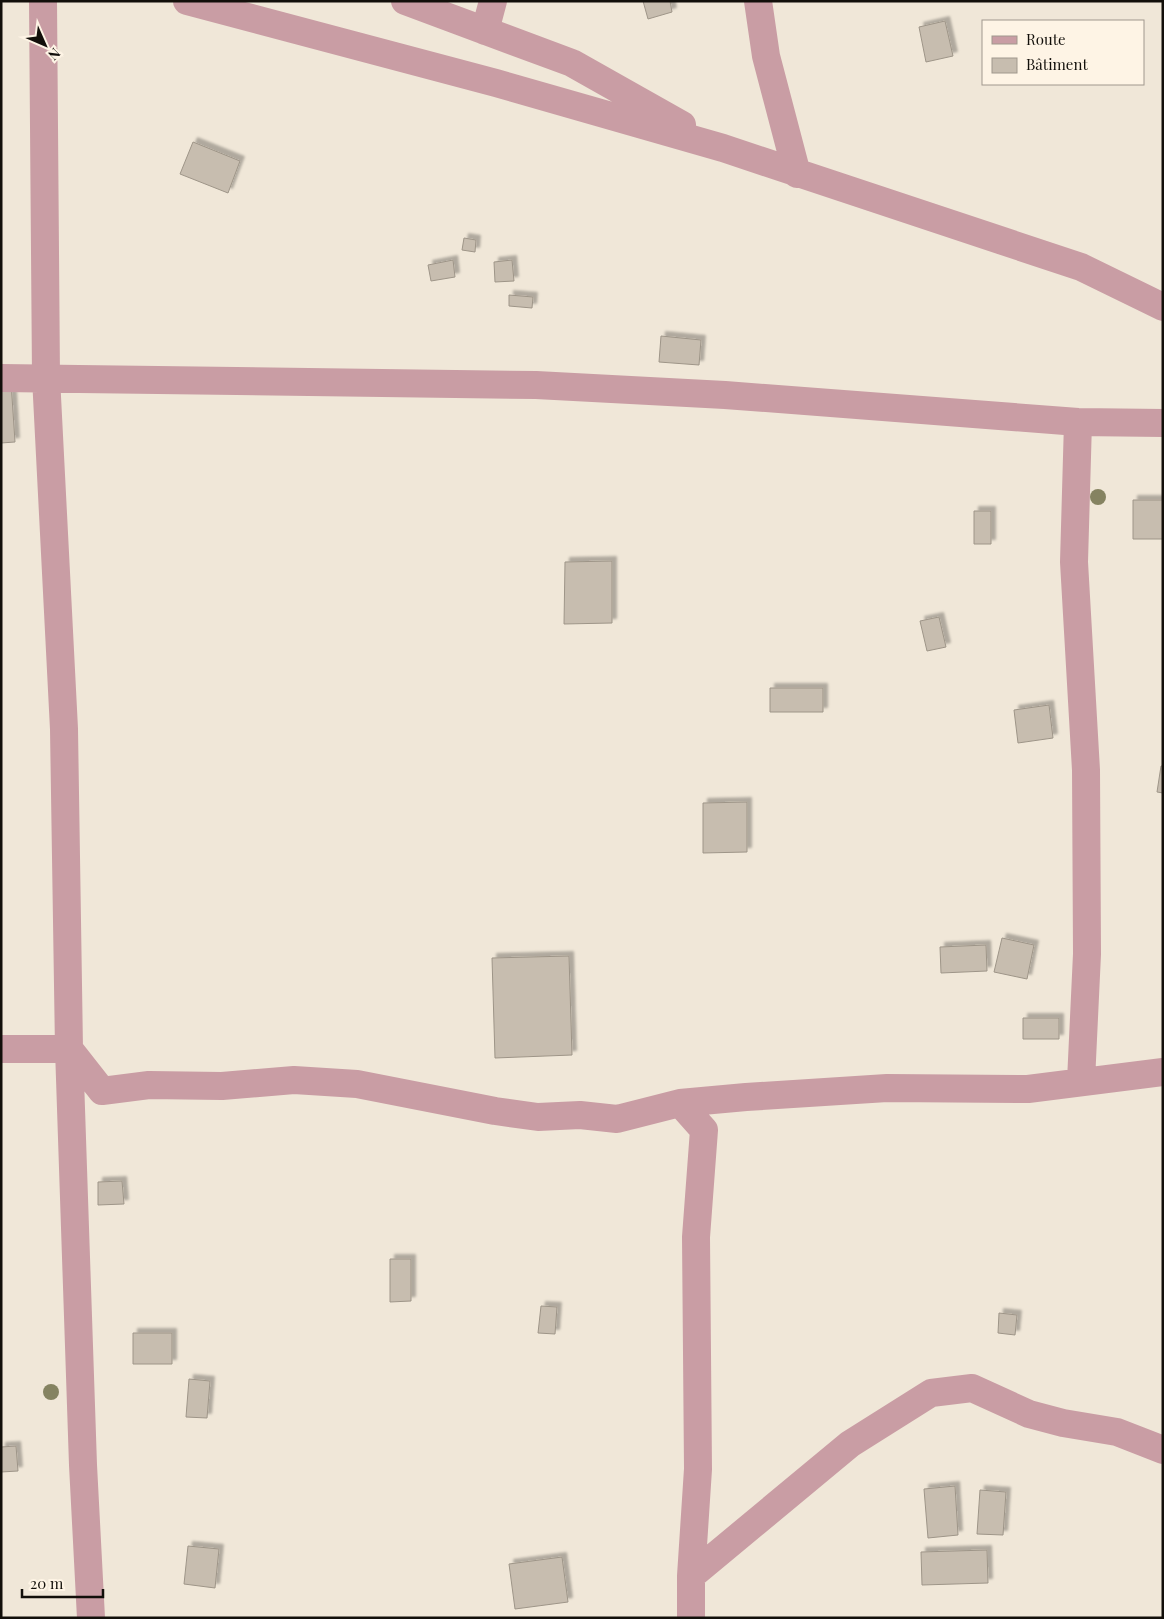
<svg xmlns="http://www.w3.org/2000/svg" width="1164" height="1619" viewBox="0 0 1164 1619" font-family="'Playfair Display',serif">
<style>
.building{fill:#c7bdaf;stroke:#9e9588;filter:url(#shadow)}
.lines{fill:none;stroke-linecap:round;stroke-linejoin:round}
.minor{stroke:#c99da4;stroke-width:28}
.tree{fill:#858361}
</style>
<defs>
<filter id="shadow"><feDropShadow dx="4.5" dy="-4.5" stdDeviation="1" flood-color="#0004"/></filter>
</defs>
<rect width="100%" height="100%" fill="#f0e7d8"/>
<path class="building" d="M643,1H670L672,12L648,19Z
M945,21L953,56L926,62L919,27Z
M193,142L240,161L228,193L180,174Z
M464,238L476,240L475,252L462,250Z
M453,260L455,277L431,281L428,265Z
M512,260L514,281L495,282L494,262Z
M509,295L533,297L532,308L509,306Z
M661,336L701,340L699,365L659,362Z
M11,382L15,442L1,443V383Z
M1133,500H1163V539H1133Z
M974,511H991V544H974Z
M612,561V623L564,624L565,562Z
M939,617L946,647L927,651L920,621Z
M770,688H823V712H770Z
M1049,705L1053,738L1018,743L1014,710Z
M1161,766H1163V793L1157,792Z
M747,802V852L703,853V803Z
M1002,938L1034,945L1027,979L994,972Z
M986,945L987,971L941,973L940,947Z
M569,956L572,1055L495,1058L492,958Z
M1023,1018H1059V1039H1023Z
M122,1181L124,1204L98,1205V1182Z
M390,1259H411V1301L390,1302Z
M541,1306L557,1307L555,1334L538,1333Z
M999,1313L1017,1315L1015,1335L998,1333Z
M133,1333H172V1364H133Z
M189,1379L210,1381L207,1418L186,1417Z
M16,1446L18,1471L1,1472V1447Z
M955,1486L958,1535L928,1538L924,1489Z
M980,1490L1006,1492L1003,1535L977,1534Z
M188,1546L219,1549L215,1588L184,1584Z
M987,1550L988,1583L922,1585L921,1552Z
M562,1557L568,1602L515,1609L509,1564Z"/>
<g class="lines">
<path class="minor" d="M43,1L46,377L64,729L69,1049L83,1465L91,1618
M187,1L496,83L723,148L1081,267L1163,307
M405,1L572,63L682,125
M758,1L766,56L797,174
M485,31L493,1
M1,378L536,385L725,395L1078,422L1163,423
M1078,422L1074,562L1086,770L1087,954L1081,1081
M1,1049H69L102,1091L149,1085L222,1086L294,1080L357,1084L495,1111L538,1117L580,1115L617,1119L680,1103L746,1097L887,1088L1028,1089L1163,1072
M680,1103L704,1130L696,1237L698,1469L691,1576V1618
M691,1576L850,1444L931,1393L972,1388L1029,1414L1063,1423L1117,1432L1163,1450"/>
</g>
<g class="tree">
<circle cx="1098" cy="497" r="8"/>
<circle cx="51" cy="1392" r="8"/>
</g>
<rect width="1164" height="1619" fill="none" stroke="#120f0a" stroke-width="5"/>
<rect x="982" y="20" width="162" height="65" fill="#fef4e5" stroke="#a0988d"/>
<rect x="992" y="36" width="25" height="8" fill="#c99da4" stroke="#a0988d"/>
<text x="1026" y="45" font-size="15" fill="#120f0a">Route</text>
<rect x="992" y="58" width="25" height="15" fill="#c7bdaf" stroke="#a0988d"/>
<text x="1026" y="70" font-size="15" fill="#120f0a">Bâtiment</text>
<g transform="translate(45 45) rotate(135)" stroke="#fef4e5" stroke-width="4" paint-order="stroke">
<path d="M0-4L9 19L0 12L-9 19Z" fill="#120f0a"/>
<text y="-8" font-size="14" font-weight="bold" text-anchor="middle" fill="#120f0a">N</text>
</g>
<path d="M22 1589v8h81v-8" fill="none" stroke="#120f0a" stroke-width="2.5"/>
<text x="30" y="1589" font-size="15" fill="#120f0a" stroke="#fef4e5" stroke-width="4" paint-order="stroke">20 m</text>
</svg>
